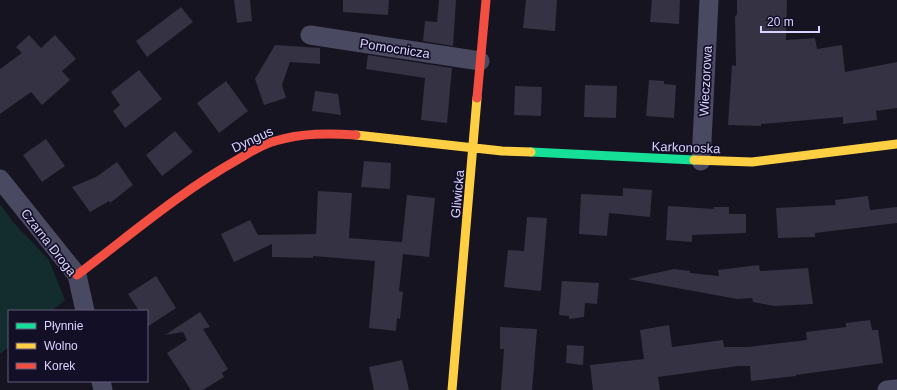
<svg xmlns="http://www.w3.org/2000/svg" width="897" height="390" viewBox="0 0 897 390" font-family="Arial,sans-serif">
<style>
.green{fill:#132c2d}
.building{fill:#343243}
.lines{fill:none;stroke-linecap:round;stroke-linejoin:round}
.street{stroke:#4a4962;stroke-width:19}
.fast{stroke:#16e098;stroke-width:9}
.slow{stroke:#ffcf43;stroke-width:9}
.jam{stroke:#f24e42;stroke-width:9}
.labels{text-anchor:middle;stroke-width:3.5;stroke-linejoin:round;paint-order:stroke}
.street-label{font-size:13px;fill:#d9d4ff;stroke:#130f26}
</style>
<rect width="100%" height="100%" fill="#161421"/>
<path class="green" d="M0,204L13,222L49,260L65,300L52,311H9V347L0,354Z"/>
<path class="building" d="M234,0H250L252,21L237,23Z
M343,0H389L388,15L343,12Z
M439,0H456L453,46L423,41L425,21L437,22Z
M526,0H557L555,31L523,28Z
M652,0H680L679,24L650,22Z
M737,0H787L786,40L815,38L817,49L842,45L845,72L897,62V108L876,111L877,120L843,124V117L761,124V126L728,125L732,65L736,66L735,16L737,15Z
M181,7L193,22L147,57L136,41Z
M29,35L41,48L55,35L76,59L62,71L70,80L42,105L31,92L0,114V69L22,53L16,47Z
M275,45L320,48V64L290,62L282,85L286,98L264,105L255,79Z
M368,55L452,68L447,123L421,120L425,78L366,69Z
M139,70L162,99L125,128L113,111L120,105L111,92Z
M649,80L664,81V84L676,85L674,118L646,116Z
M226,81L248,111L219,133L197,103Z
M585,85L617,86L616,118L584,117Z
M515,86L542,87L541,116L514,115Z
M315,91L338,94L341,115L312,111Z
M175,131L193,152L162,176L146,155Z
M46,139L65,166L42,182L23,155Z
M364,161L391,163L390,189L361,187Z
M117,162L133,185L110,203L109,201L90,212L72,187L96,177Z
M623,188L652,190L650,217L609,213L607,236L579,234L581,194L623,196Z
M318,191L352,193L349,238L402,242L407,195L435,198L429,257L403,254L399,291L403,292L400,319L397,318L396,331L369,328L375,261L313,256V258L272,257V244L234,262L221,234L250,220L258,235L316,234Z
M868,196L870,210L897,207V223L815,233V237L778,238L776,208L836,205L835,200Z
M668,206L714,209V207H729V214H746V233L692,235V242L666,240Z
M527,217L547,218L541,291L504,287L508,250L524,251Z
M759,265L760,271L808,268L813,304L775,306L753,302L752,298L737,299L628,279L674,269L690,271V273L719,276L718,270Z
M156,276L176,308L147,327V311H139L128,294Z
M562,281L599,283L597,304L585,303L584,317L569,319V316L559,315Z
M200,312L210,327L203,329L228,369L222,373L224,377L203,390H191L167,353L187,340L183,332L165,335Z
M870,320L872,330H878L883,363L796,375V376L751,381L750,366H738L658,377L660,390H593L590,365L644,359L640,330L669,325L672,347L723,340L724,347H748L807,340L806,332L846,327V323Z
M500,327L537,329L532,390H501L504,349H500Z
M567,345L584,346L583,365L566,363Z
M402,360L409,390H374L369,367Z"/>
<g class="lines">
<path class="street" d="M310,35L480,61
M701,161L709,0
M0,179L77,275L85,311
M101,381L103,390
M887,390L897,389"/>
<path class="fast" d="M531,152L694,160"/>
<path class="slow" d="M356,135L502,151L531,152
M694,160L752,162L897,144
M452,390L477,98"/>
<path class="jam" d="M477,98L486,0
M77,275C129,236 180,192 237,160C249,153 262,144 275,141C302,133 328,133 356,135"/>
</g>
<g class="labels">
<g class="street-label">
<text transform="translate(395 48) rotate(9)" y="5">Pomocnicza</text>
<text transform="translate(705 81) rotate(-87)" y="5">Wieczorowa</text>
<text transform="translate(252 139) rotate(-25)" y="5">Dyngus</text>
<text transform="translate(686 147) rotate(2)" y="5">Karkonoska</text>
<text transform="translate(457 194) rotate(-85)" y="5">Gliwicka</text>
<text transform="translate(49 242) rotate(52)" y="5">Czarna Droga</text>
</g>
</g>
<rect x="8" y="310" width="140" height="72" fill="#130f26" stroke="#625e7d"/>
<rect x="16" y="323" width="20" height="6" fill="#16e098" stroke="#625e7d"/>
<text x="44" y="330" font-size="12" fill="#d9d4ff">Płynnie</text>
<rect x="16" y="343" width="20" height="6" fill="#ffcf43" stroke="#625e7d"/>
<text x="44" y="350" font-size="12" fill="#d9d4ff">Wolno</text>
<rect x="16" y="363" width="20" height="6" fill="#f24e42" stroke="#625e7d"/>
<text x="44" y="370" font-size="12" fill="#d9d4ff">Korek</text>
<path d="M761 26v6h58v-6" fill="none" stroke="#d9d4ff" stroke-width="2"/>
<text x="767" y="26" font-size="12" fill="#d9d4ff" stroke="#130f26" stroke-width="3" paint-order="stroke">20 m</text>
</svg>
